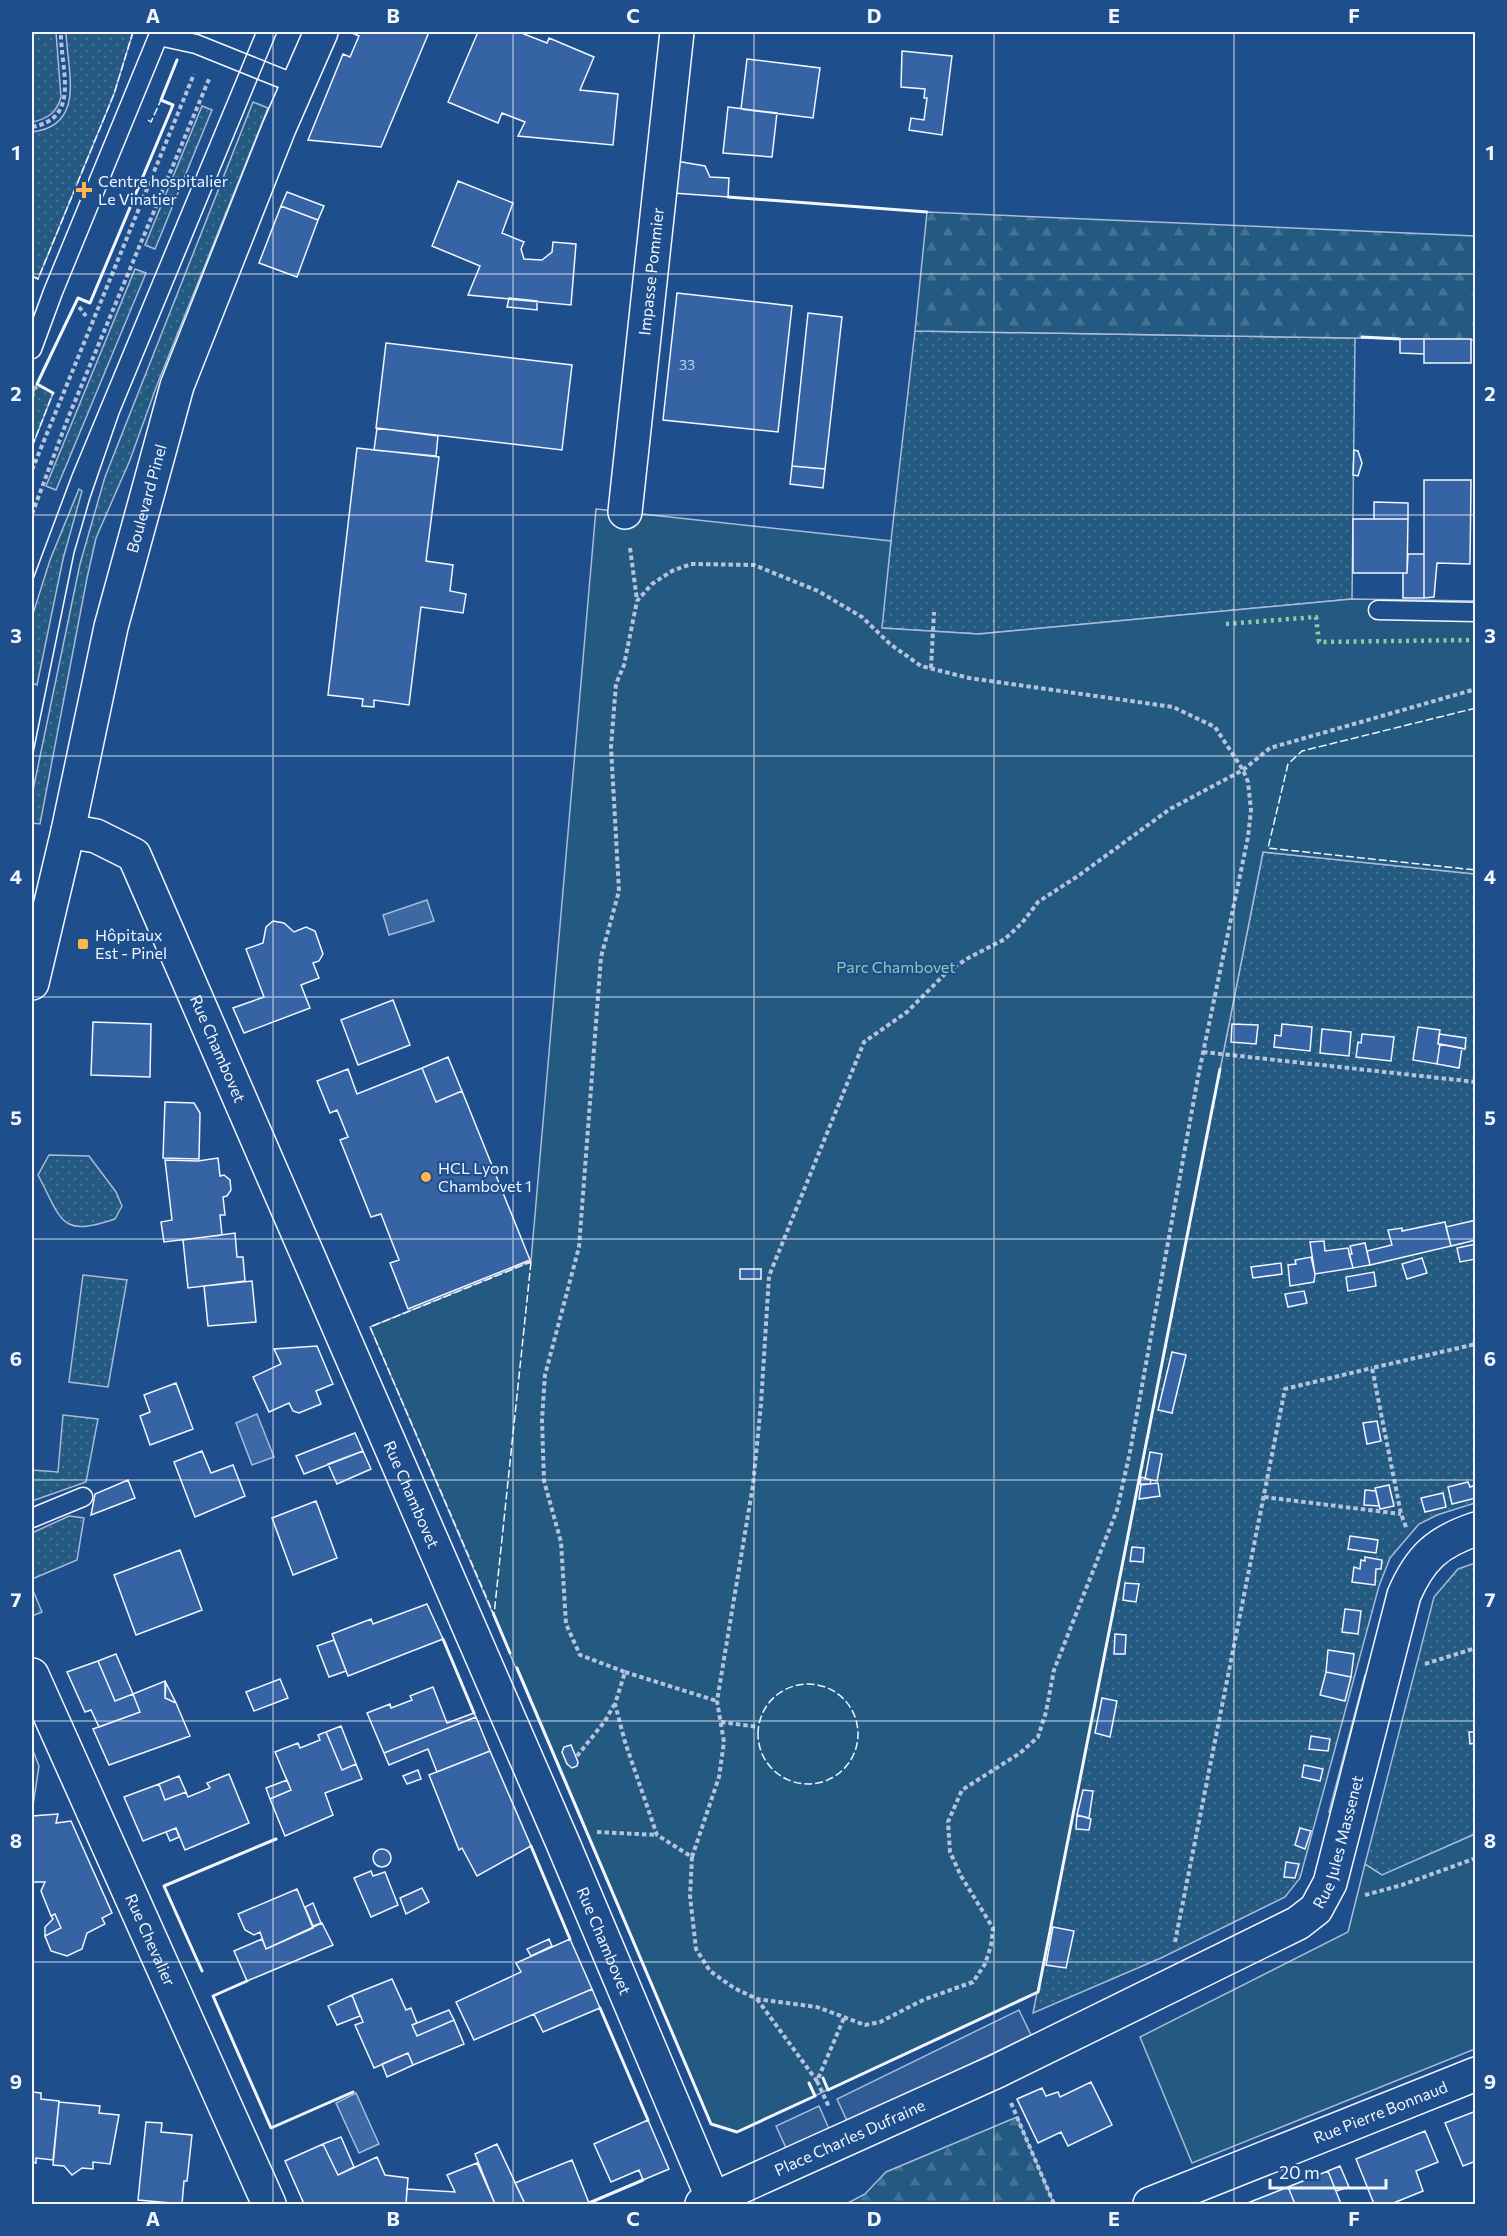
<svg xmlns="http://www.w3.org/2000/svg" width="1507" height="2236" viewBox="0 0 1507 2236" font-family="Commissioner,sans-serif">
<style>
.grass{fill:url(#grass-dots);stroke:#a8bbd7;stroke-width:1.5}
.forest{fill:url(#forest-firs);stroke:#a8bbd7;stroke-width:1.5}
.park{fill:#245a82;stroke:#a8bbd7;stroke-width:1.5}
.parking{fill:#305b95;stroke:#a8bbd7;stroke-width:1.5}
.water{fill:#3b69a3;stroke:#a8bbd7;stroke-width:1.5}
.building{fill:#3563a3;stroke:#f2f6ff;stroke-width:1.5}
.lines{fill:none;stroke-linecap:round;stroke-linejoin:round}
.service-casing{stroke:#f2f6ff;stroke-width:21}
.minor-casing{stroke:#f2f6ff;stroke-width:36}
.secondary-casing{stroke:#f2f6ff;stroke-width:36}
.path{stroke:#b3c4dc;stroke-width:4;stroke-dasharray:4.5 3;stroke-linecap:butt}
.service{stroke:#1f4e8c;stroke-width:18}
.minor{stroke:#1f4e8c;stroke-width:33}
.secondary{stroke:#1f4e8c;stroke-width:33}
.tram{stroke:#f2f6ff;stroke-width:1.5}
.hedge{stroke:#97c8a6;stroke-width:4.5;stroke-dasharray:3 4.5;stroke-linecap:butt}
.fence{stroke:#f2f6ff;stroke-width:1.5;stroke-dasharray:8 3;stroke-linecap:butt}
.wall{stroke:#f2f6ff;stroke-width:3}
.grid{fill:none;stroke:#f2f6ff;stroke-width:1.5;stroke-opacity:0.55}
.poi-dot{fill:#ffb74d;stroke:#1f4e8c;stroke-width:2}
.labels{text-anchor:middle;stroke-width:4.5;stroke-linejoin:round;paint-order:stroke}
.number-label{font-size:14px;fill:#c3d1e8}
.poi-label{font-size:16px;fill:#f2f6ff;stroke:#1f4e8c;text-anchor:start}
.street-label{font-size:16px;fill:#f2f6ff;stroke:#1f4e8c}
.park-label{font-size:16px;fill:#97c8a6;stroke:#1f4e8c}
.neatline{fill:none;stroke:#f2f6ff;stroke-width:2}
.grid-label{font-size:20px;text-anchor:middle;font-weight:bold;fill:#f2f6ff}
</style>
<defs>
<pattern id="grass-dots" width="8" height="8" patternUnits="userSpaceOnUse" patternTransform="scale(1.5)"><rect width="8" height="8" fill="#245a82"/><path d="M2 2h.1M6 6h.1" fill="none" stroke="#447295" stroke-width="1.8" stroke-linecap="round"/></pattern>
<pattern id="forest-firs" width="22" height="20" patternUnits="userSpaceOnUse" patternTransform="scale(1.5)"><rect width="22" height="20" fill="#245a82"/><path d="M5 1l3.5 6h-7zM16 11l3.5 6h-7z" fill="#447295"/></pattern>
</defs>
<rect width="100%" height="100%" fill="#1f4e8c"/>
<path class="grass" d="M32,32H56L61,97C57,113 48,118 33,122Z
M66,32H133L114,94L38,279L32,276V132C87,126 67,69 66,32Z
M253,102L268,108L157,385L130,460L96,538L87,578L40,824L32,823V795L80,564L105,477Z
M202,106L212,110L155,249L145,245Z
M135,269L146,273L56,490L46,486Z
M915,331L1355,338L1352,599L979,634L881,628Z
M37,384L53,393L32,447V396Z
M79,489L82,491L63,559L37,685L32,683V617L50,560Z
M1263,852L1475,874V1503L1437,1515L1419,1524L1390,1558L1379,1586L1300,1878L1285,1897L1161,1958L1033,2013Z
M49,1155L89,1156L116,1192L122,1206L115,1219C59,1238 62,1220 38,1175Z
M83,1275L127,1280L108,1387L69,1382Z
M63,1415L98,1419L86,1482L32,1501V1470L58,1472Z
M69,1516L84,1518L77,1560L32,1579V1533Z
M1475,1563V1834L1382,1876L1365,1864L1434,1597L1458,1569Z
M32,1588L42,1612L32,1616Z
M32,1748L39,1766L32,1812Z"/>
<path class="forest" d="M927,212L1475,236V340L915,331Z
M1017,2117L1054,2204H846L865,2194L886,2172Z"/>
<path class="park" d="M596,509L891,541L882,628L979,634L1352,599L1475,601V874L1263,852L1038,1992L737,2132L711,2124L370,1327L531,1261Z
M1475,1834V2049L1192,2163L1140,2037L1348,1932L1365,1864L1382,1875Z"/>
<path class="parking" d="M1365,1675L1376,1678L1340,1815L1329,1812Z
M1019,2010L1031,2035L848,2123L837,2099Z
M819,2106L830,2131L787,2150L776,2126Z"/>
<path class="water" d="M427,900L434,921L389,935L383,915Z
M257,1414L274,1457L252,1465L236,1423Z
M356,2093L379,2144L359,2153L336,2103Z"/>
<path class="building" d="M353,32H429L381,147L308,140L343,54L350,57L359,36L352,33Z
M478,32H519L547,43L549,38L594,57L580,90L618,94L613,145L518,136L525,122L502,113L498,123L448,102Z
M902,51L952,56L942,135L909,130L911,118L924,120L927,98H924L925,89L901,87Z
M747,59L820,68L813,118L741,109Z
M728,107L777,113L772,157L723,153Z
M676,161L705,166L710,177L729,178L728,197L673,193Z
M458,181L513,203L502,233L524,242L521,249L524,259L542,260L552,252L553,242L576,244L571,305L468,295L480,266L432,246Z
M287,192L324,206L318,220L281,206Z
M281,206L318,220L297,277L259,263Z
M677,293L792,306L778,432L663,420Z
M509,298L537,301V310L507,307Z
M808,313L842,317L825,469L792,466Z
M1400,339H1424V354L1400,353Z
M1424,339H1471V363H1424Z
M386,343L572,365L562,450L376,428Z
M377,428L438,436L436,456L374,450Z
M357,448L439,457L426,561L453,565L450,591L466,594L463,613L421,607L409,705L374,700V707L362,706L363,699L328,695Z
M1354,450L1358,451L1362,463L1358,476L1353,475Z
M792,466L825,469L823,488L790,484Z
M1424,480H1471L1470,564L1437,563L1434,597L1424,598Z
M1374,502L1408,503V519H1374Z
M1353,519H1408L1407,573H1353Z
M1408,554H1424V598H1403V573H1407Z
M273,921L284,923L294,932L306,927L315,931L323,954L319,961L313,963L319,978L301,985L310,1008L244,1033L233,1008L264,997L246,949L263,943L266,927Z
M393,1000L410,1045L358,1065L341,1020Z
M93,1022L151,1024L150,1077L91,1075Z
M1232,1024L1258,1025L1256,1044L1231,1042Z
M1282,1024L1312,1027L1310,1051L1274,1047L1275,1035L1281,1036Z
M1418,1027L1440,1030L1438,1044H1440L1437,1064L1413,1060Z
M1322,1029L1351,1032L1349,1056L1320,1053Z
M1362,1034L1394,1037L1391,1061L1356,1057L1358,1042L1361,1043Z
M1439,1034L1466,1038L1465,1049L1438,1044Z
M1440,1044L1462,1048L1459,1068L1437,1064Z
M448,1057L462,1091L436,1102L422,1068Z
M422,1068L436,1102L462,1091L530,1260L408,1309L390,1263L399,1260L381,1214L371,1217L340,1140L348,1137L337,1110L330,1113L317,1081L348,1069L357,1094Z
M165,1102L194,1103L200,1113L199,1159L163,1158Z
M218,1158L220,1176L224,1175L230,1180L231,1190L227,1196L223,1197L225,1215H220L222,1235L164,1242L161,1222L172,1220L165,1160L198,1161Z
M1476,1220V1240L1451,1246L1446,1227Z
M1445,1222L1451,1246L1370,1265L1367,1251L1392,1245L1388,1230L1402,1228V1231Z
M235,1233L237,1257H243L245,1281L188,1288L183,1240Z
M1324,1241L1325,1251L1348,1248L1353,1268L1315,1274L1310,1242Z
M1365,1243L1370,1265L1353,1268L1349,1254H1352L1350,1246Z
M1476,1244V1259L1460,1262L1457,1248Z
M1311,1257L1315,1274L1314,1282L1290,1286L1288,1265L1296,1264L1295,1260Z
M1422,1258L1427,1273L1407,1279L1402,1264Z
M1281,1263L1282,1274L1253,1278L1251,1267Z
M740,1269H761V1279H740Z
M1374,1272L1376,1286L1348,1291L1346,1277Z
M252,1281L256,1322L208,1326L204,1286Z
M1304,1291L1307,1303L1288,1307L1285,1294Z
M317,1346L333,1384L316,1391L321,1404L299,1413L293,1411L289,1403L269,1412L253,1377L281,1364L274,1349Z
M1172,1352L1186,1355L1172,1413L1158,1410Z
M176,1383L193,1429L150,1445L140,1416L150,1412L144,1395Z
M1377,1421L1381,1441L1367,1444L1363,1423Z
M355,1433L363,1451L304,1474L296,1456Z
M202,1451L211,1473L233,1465L245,1496L195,1517L174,1462Z
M363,1451L371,1469L337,1484L328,1464Z
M1150,1452L1162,1454L1157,1481L1145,1479Z
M1141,1477L1151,1480L1150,1484H1140Z
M128,1480L135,1498L91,1515L95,1494Z
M1468,1482L1470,1487L1476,1485V1498L1452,1504L1448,1487Z
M1158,1483L1160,1496L1139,1499L1141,1485Z
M1389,1485L1394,1506L1380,1509L1375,1488Z
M1365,1490L1376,1491L1379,1506L1364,1505Z
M1443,1493L1446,1507L1425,1512L1421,1498Z
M316,1501L337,1558L293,1575L272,1518Z
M1350,1536L1378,1540L1376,1553L1348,1549Z
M1132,1547L1144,1548L1143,1562L1130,1561Z
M180,1550L202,1610L136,1635L114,1575Z
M1365,1557L1382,1560L1381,1569H1376L1375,1585L1352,1582L1354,1567L1360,1569L1361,1560L1365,1561Z
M1125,1583L1139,1584L1136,1602L1123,1600Z
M427,1604L443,1639L348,1676L332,1634L371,1619L373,1624Z
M1345,1609L1361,1611L1358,1634L1342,1632Z
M1115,1634L1126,1635L1125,1654H1114Z
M334,1640L346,1671L329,1677L317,1646Z
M1328,1650L1354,1654L1351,1677L1326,1672Z
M116,1654L133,1694L115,1701L98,1661Z
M98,1661L115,1701L133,1694L140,1712L99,1727L91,1710L85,1712L67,1672Z
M1326,1672L1351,1677L1345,1701L1320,1695Z
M280,1679L288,1698L254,1711L246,1692Z
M165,1681V1698L176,1703L190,1736L109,1765L93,1729L140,1712L133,1694Z
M166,1683L176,1703L165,1698Z
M433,1687L447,1723L474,1713L476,1717L384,1753L367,1713L390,1704L391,1708L412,1700L410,1696Z
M1102,1698L1117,1701L1110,1737L1095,1733Z
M476,1717L490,1751L437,1772L428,1749L389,1765L384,1753Z
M341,1726L356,1764L342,1770L326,1732Z
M326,1732L342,1770L356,1764L362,1779L325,1793L333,1815L285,1836L270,1799L291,1790L275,1752L298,1743L300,1748L320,1740L318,1735Z
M1469,1732H1476V1743L1470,1744Z
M1311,1736L1330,1739L1328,1751L1309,1749Z
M571,1745L578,1762L577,1766L572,1768L567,1764L562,1752L564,1747Z
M490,1751L531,1846L477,1876L462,1848L459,1850L429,1775Z
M1304,1765L1323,1769L1320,1781L1302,1777Z
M418,1770L421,1779L407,1784L403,1776Z
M229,1774L249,1823L185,1850L176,1828L143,1841L124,1797L159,1784L165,1800L186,1792L188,1797L210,1788L207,1783Z
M179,1776L186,1792L165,1800L159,1784Z
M287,1780L291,1790L270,1799L266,1788Z
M1083,1790L1093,1791L1089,1818L1077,1815Z
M58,1814L56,1823L71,1821L112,1913L102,1918L105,1924L87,1933L82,1949L67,1956L51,1951L45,1936L61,1928L55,1914L51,1916L41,1891L45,1882H32V1816Z
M1077,1815L1091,1819L1089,1830L1076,1829Z
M176,1828L179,1837L170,1841L166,1832Z
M1300,1828L1311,1831L1305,1849L1295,1845Z
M373 1858a9 9 0 1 1 18 0a9 9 0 1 1-18 0Z
M1286,1862L1299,1864L1295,1878L1284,1877Z
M371,1871L373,1876L385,1872L398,1905L371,1917L354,1878Z
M422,1888L429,1902L406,1914L400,1898Z
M297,1889L313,1928L266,1949L260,1932L254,1935L245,1930L238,1914Z
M313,1903L321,1923L313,1926L305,1907Z
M55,1914L61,1928L45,1936V1927L53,1919L51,1916Z
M322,1923L333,1945L247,1981L234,1951L262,1939L266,1949Z
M1053,1927L1074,1931L1066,1968L1046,1965Z
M549,1939L552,1946L531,1956L527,1949Z
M570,1939L592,1989L474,2040L456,2002L521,1972L516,1963Z
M392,1979L406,2010L411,2008L417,2023L412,2025L417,2036L454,2020L464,2044L413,2065L408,2053L374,2068L355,2025L363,2022L352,1995Z
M592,1989L600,2008L543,2032L534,2014Z
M352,1995L360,2016L337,2025L328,2006Z
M449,2010L454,2020L417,2036L412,2025Z
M408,2053L413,2065L387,2077L382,2064Z
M1091,2082L1112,2125L1068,2146L1061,2132L1038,2143L1017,2099L1042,2088L1046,2096L1058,2092L1060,2097Z
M32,2092L41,2093V2099L59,2101L53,2160L36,2158V2163L32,2162Z
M59,2102L100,2106L99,2113L119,2115L110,2164L93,2162V2169L82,2168L72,2175L64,2166L53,2165Z
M1476,2111V2161L1463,2166L1445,2123Z
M648,2120L669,2169L643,2180L639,2170L611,2182L594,2144Z
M146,2122L162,2123L161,2132L192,2135L187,2181H184L182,2204L138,2200Z
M1425,2131L1438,2162L1416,2171L1423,2191L1391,2204H1374L1356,2159Z
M341,2137L354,2167L338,2175L323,2144Z
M323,2144L338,2175L377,2157L385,2175L408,2178L406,2204H304L285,2161Z
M497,2144L513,2178L525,2204H495L475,2154Z
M572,2160L589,2203L585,2204H525L515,2183Z
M477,2163L495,2204H406L407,2189L455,2192L447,2175Z
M1340,2166L1349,2187L1336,2191L1328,2171Z
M1328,2171L1341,2204H1295L1288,2187Z
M1288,2187L1295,2204H1245Z"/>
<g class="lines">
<defs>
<path id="service" d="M159,36L196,44L298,85
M32,349L53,292L160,32
M1378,610L1476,612
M32,1518L83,1497"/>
<g id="minor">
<path id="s1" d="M625,512L677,32"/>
<path id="s2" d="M68,831L96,836L134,855L562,1841L713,2199"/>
<path id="s3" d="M32,1675L269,2204"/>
<path id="s4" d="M702,2204L997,2071L1298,1923L1316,1909L1330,1883L1404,1595C1420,1558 1437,1542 1476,1529"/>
<path id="s5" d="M1150,2204L1476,2074"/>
</g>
<g id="secondary">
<path id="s6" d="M32,983L68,831L111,627L177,386L279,128L321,32"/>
</g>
</defs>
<use href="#service" class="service-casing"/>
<use href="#minor" class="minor-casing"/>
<use href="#secondary" class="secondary-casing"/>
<path class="path" d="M32,127C82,118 60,68 61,32
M79,307L86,316
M32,470L194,74
M32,514L68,418L209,79
M630,548L637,600
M691,564L754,565L818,591L862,617L890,644L921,666L969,678L1173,707L1215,727L1243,770L1248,782L1251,810L1248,837L1198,1077L1130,1452L1117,1510L1054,1670L1046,1712L1038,1737L1020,1753L962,1790L948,1822L950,1852L961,1876L993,1928L991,1946L985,1964L973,1982L925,1999L880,2022L865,2025L817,2007L757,1999L734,1988L710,1971L696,1949L690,1896L692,1857L657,1835L625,1742L615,1704L625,1672L580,1655L566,1624L561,1542L544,1481L542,1420L545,1375L579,1247L601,957L619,891L611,747L616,684L624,665L637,601L652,584L672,571Z
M931,668L934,612
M1203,1052L1476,1082
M1264,1497L1401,1514
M1406,1527L1401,1514L1372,1368L1476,1344
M1425,1664L1476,1648
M625,1672L717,1701
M721,1722L758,1727
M577,1756L605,1721L614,1705
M597,1832L657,1835
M692,1857L719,1777L724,1742L717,1701L753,1485L761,1404L769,1276L864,1042L907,1012L948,971L970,957L1005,939L1022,923L1038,902L1078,876L1170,809L1243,770L1270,748L1476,689
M1365,1895L1402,1885L1476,1858
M1175,1942L1285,1389L1372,1368
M757,1999L817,2081L844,2018
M817,2081L829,2107
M1011,2103L1054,2204"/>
<use href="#service" class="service"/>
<use href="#minor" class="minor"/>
<use href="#secondary" class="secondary"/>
<path class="tram" d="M32,582L72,475L256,32
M32,758L74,553L90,498L119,414L277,32"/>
<path class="hedge" d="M32,396L37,384
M1226,624L1316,617L1319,642L1476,640"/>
<path class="fence" d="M148,120L151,122L161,100
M32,276L38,279L114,94L133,32
M32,447L53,393
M1476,708L1302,751L1288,764L1268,848L1476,870
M531,1262L494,1615L370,1327Z
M758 1734a50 50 0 1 1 100 0a50 50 0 1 1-100 0Z"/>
<path class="wall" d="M728,197L927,212
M1362,337L1400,339
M53,393L37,384L78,298L90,303L173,105L161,100L177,60
M494,1615L510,1653
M443,1639L474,1713
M517,1668L711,2124L737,2132L815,2096L809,2083
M531,1846L570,1939
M202,1971L164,1886L276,1839
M247,1981L213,1996L271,2128L353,2092
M600,2008L648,2120
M823,2078L828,2090L1038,1992L1220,1069
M589,2203L643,2180"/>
</g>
<path class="grid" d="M273,32V2204M513,32V2204M754,32V2204M994,32V2204M1234,32V2204M32,274H1476M32,515H1476M32,756H1476M32,997H1476M32,1239H1476M32,1480H1476M32,1721H1476M32,1962H1476"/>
<g class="poi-dot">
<path d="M81 181h6v6h6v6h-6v6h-6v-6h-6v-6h6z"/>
<rect x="77" y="938" width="12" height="12" rx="3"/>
<circle cx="426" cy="1177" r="6"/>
</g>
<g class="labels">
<g class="number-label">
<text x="687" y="370">33</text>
</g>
<g class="poi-label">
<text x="98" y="187">Centre hospitalier<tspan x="98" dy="18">Le Vinatier</tspan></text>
<text x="95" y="941">Hôpitaux<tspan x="95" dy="18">Est - Pinel</tspan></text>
<text x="438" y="1174">HCL Lyon<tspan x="438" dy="18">Chambovet 1</tspan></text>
</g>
<g class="street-label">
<text dy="6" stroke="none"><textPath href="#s1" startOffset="242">Impasse Pommier</textPath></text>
<text dy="6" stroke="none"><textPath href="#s6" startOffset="498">Boulevard Pinel</textPath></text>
<text dy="6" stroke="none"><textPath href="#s2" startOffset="282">Rue Chambovet</textPath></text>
<text dy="6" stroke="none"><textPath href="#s2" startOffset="768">Rue Chambovet</textPath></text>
<text dy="6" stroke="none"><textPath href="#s4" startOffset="753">Rue Jules Massenet</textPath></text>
<text dy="6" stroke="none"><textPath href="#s3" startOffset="290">Rue Chevalier</textPath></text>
<text dy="6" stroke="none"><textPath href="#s2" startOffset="1254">Rue Chambovet</textPath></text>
<text dy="6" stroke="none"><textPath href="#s5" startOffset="248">Rue Pierre Bonnaud</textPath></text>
<text dy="6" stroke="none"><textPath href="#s4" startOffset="162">Place Charles Dufraine</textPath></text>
</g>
<g class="park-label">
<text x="896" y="973">Parc Chambovet</text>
</g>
</g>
<rect width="1507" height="2236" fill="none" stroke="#1f4e8c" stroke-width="66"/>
<path d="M1270 2179v9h116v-9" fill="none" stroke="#f2f6ff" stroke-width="3"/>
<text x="1279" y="2179" font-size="18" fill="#f2f6ff" stroke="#1f4e8c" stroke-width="4.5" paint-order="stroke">20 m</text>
<rect x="33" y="33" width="1441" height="2170" class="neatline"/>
<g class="grid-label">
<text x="153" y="23">A</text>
<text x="393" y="23">B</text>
<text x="633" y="23">C</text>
<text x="874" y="23">D</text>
<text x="1114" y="23">E</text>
<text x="1354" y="23">F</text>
<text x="16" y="160">1</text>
<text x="1490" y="160">1</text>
<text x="16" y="401">2</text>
<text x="1490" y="401">2</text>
<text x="16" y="643">3</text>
<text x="1490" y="643">3</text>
<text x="16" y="884">4</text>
<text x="1490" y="884">4</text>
<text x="16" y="1125">5</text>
<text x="1490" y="1125">5</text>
<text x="16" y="1366">6</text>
<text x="1490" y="1366">6</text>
<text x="16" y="1607">7</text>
<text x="1490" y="1607">7</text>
<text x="16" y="1848">8</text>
<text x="1490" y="1848">8</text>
<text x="16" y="2089">9</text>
<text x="1490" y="2089">9</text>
<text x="153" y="2226">A</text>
<text x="393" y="2226">B</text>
<text x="633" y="2226">C</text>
<text x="874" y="2226">D</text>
<text x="1114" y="2226">E</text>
<text x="1354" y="2226">F</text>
</g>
</svg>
